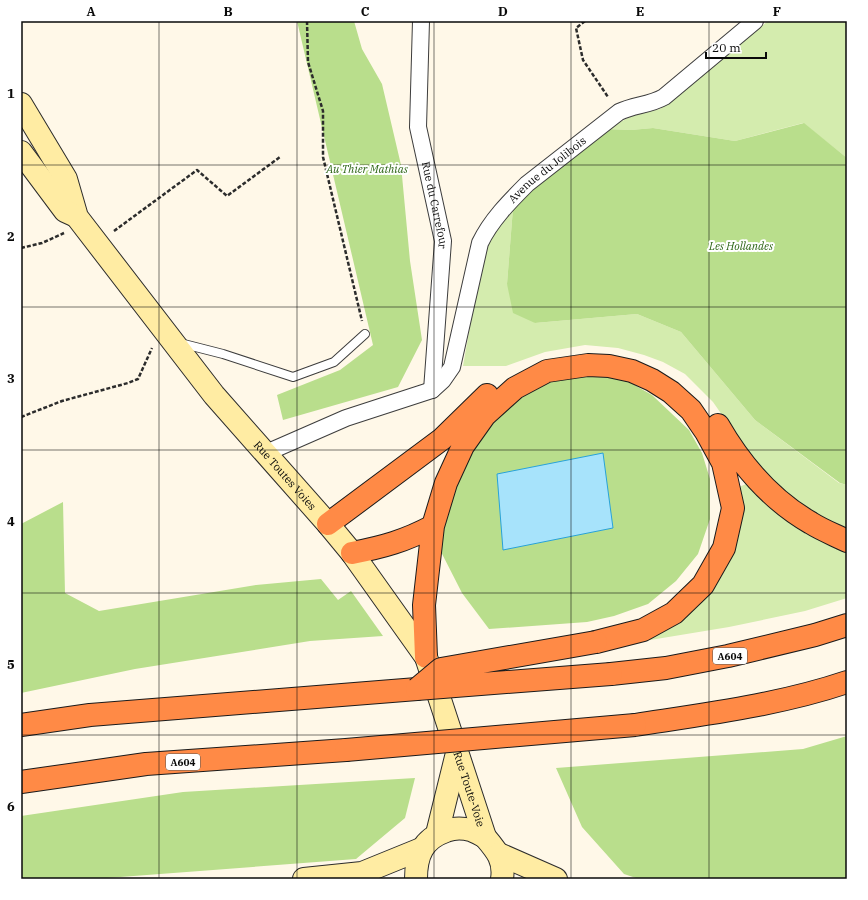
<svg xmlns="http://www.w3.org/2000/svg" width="868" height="900" viewBox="0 0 868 900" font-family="'IBM Plex Serif',serif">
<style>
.green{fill:#d4ecae}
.forest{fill:#b9de8c}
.water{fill:#a7e3fb;stroke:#28a2d8}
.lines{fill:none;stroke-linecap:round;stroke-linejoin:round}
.lane-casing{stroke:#3d3d3d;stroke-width:10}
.street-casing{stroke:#3d3d3d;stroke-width:18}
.secondary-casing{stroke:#2c2c2c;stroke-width:24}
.highway-casing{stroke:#1b1b1b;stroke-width:24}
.path{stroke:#2c2c2c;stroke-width:2.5;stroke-dasharray:4 2;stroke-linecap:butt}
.lane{stroke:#fff;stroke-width:8}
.street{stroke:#fff;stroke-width:16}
.secondary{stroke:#ffeca3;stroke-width:22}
.highway{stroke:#ff8a46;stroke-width:22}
.highway-bridge-casing{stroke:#1b1b1b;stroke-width:24;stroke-linecap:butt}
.highway-bridge{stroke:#ff8a46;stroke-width:22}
.grid{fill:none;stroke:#0a0a0a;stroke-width:1;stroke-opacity:0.55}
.labels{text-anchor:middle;stroke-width:4;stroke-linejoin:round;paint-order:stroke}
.shield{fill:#fff;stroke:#545454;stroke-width:1}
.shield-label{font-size:10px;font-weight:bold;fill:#0a0a0a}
.park-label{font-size:11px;font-style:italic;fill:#2e6617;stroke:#fff}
.street-label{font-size:11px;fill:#0a0a0a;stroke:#fff}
.neatline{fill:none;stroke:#0a0a0a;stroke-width:1.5}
.grid-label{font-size:13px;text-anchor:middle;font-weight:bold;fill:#0a0a0a}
</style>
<rect width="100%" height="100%" fill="#fff8e8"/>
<path class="green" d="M768,21H847V158L803,123L735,141L653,128L631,130L606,129L634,115L660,109L695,82Z
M513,208L507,284L535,323L637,314L681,332L755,420L839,483L847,485V531L815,515L773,483L743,445L713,402L685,374L663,362L644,355L618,348L585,345L545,352L506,366H463L480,269L492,235Z
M751,482L847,550V598L805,611L729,627L632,643L680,621L703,600L716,586L732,554L739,487Z"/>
<path class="forest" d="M297,21H354L362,49L382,84L401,165L410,261L422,340L398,387L283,420L277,395L340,370L373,345Z
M804,123L847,158V485L840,483L755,420L681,332L637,314L535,323L513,313L507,284L513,208L552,172L606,129L631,130L653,128L735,141Z
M599,374L629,382L652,395L689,430L702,453L710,479V519L698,554L676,581L648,604L614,616L587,622L489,629L462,593L437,544L458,473L483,431L511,402L539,384L569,376Z
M63,502L65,593L99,611L256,585L321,579L338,600L351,591L383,636L310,641L135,669L21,693V524Z
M847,736V876L844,879H639L624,874L582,827L556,768L803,749Z
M415,778L405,818L356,859L94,879H21V816L183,792Z"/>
<path class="water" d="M603,453L613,528L503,550L497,474Z"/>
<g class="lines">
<defs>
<path id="lane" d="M180,343L223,354L293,377L334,362L365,334"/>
<g id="street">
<path id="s1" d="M421,21L418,127L443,241L432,390"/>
<path id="s2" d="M266,453L346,418L432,390L443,380L452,367L480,243C491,220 510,201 527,184L619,112C634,105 650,105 664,97L755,21"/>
</g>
<g id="secondary">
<path id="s3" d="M21,104L66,179L77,217L214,395L328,524L352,553L426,657L485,837C496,850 505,860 502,879"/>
<path d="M21,152L65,211L76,216"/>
<path d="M437,834L457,753"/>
<path d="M499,854L556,879"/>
<path d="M304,879L362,873L421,849"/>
<path d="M416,879C416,855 423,839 446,831C453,828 463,828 471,830C476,832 480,834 485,837"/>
</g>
<path id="highway" d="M718,425C741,465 771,500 811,523C822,530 835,535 847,541
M328,524L442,439L487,395
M352,553C383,547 405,541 433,526L446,483L463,446L485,415L515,388L547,371L588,365L609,366L632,371L652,380L671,392L691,410L706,432L723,463L733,508L724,548L703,585L674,613L643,630L596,642
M426,657L424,605L433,526
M611,674L666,668L728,656L815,635L847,625
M21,725L90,715L417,689
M635,725C706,714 779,705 847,682
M21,782L146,764L346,750"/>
</defs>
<use href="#lane" class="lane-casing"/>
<use href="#street" class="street-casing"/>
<use href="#secondary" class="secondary-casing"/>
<use href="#highway" class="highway-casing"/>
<path class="path" d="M307,21L308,62L323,111V157L362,321
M585,21L576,28L583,60L608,97
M114,231L197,170L227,196L280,157
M21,248L42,243L64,233
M21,417L62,401L128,383L138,379L152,348"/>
<use href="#lane" class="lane"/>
<use href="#street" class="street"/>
<use href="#secondary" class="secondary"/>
<use href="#highway" class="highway"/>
<defs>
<path id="highway-bridge" d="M417,689L611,674
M417,689L441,669L596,642
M346,750L635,725"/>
</defs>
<use href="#highway-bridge" class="highway-bridge-casing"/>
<use href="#highway-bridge" class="highway-bridge"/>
</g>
<path class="grid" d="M159,21V879M297,21V879M434,21V879M571,21V879M709,21V879M21,165H847M21,307H847M21,450H847M21,593H847M21,735H847"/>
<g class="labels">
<g class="shield">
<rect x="713" y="648" width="34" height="16" rx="3"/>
<rect x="166" y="754" width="34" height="16" rx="3"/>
</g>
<g class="shield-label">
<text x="730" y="660">A604</text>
<text x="183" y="766">A604</text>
</g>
<g class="park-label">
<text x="367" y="173">Au Thier Mathias</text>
<text x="741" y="250">Les Hollandes</text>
</g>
<g class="street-label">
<text dy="4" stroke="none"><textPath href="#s2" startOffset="436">Avenue du Jolibois</textPath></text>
<text dy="4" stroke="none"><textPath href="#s1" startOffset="186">Rue du Carrefour</textPath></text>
<text dy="4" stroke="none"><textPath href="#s3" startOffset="459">Rue Toutes Voies</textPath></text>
<text dy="4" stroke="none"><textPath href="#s3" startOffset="828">Rue Toute-Voie</textPath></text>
</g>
</g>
<rect width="868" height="900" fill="none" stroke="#ffffff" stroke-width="44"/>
<path d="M706 52v6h60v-6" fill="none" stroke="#0a0a0a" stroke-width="2"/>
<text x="712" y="52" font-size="12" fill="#0a0a0a" stroke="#ffffff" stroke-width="3" paint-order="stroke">20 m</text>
<rect x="22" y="22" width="824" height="856" class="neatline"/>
<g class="grid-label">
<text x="91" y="16">A</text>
<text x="228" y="16">B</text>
<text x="365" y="16">C</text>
<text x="503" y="16">D</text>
<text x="640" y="16">E</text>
<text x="777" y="16">F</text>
<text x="11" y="98">1</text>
<text x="11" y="241">2</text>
<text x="11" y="383">3</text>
<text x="11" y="526">4</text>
<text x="11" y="669">5</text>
<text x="11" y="811">6</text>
</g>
</svg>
